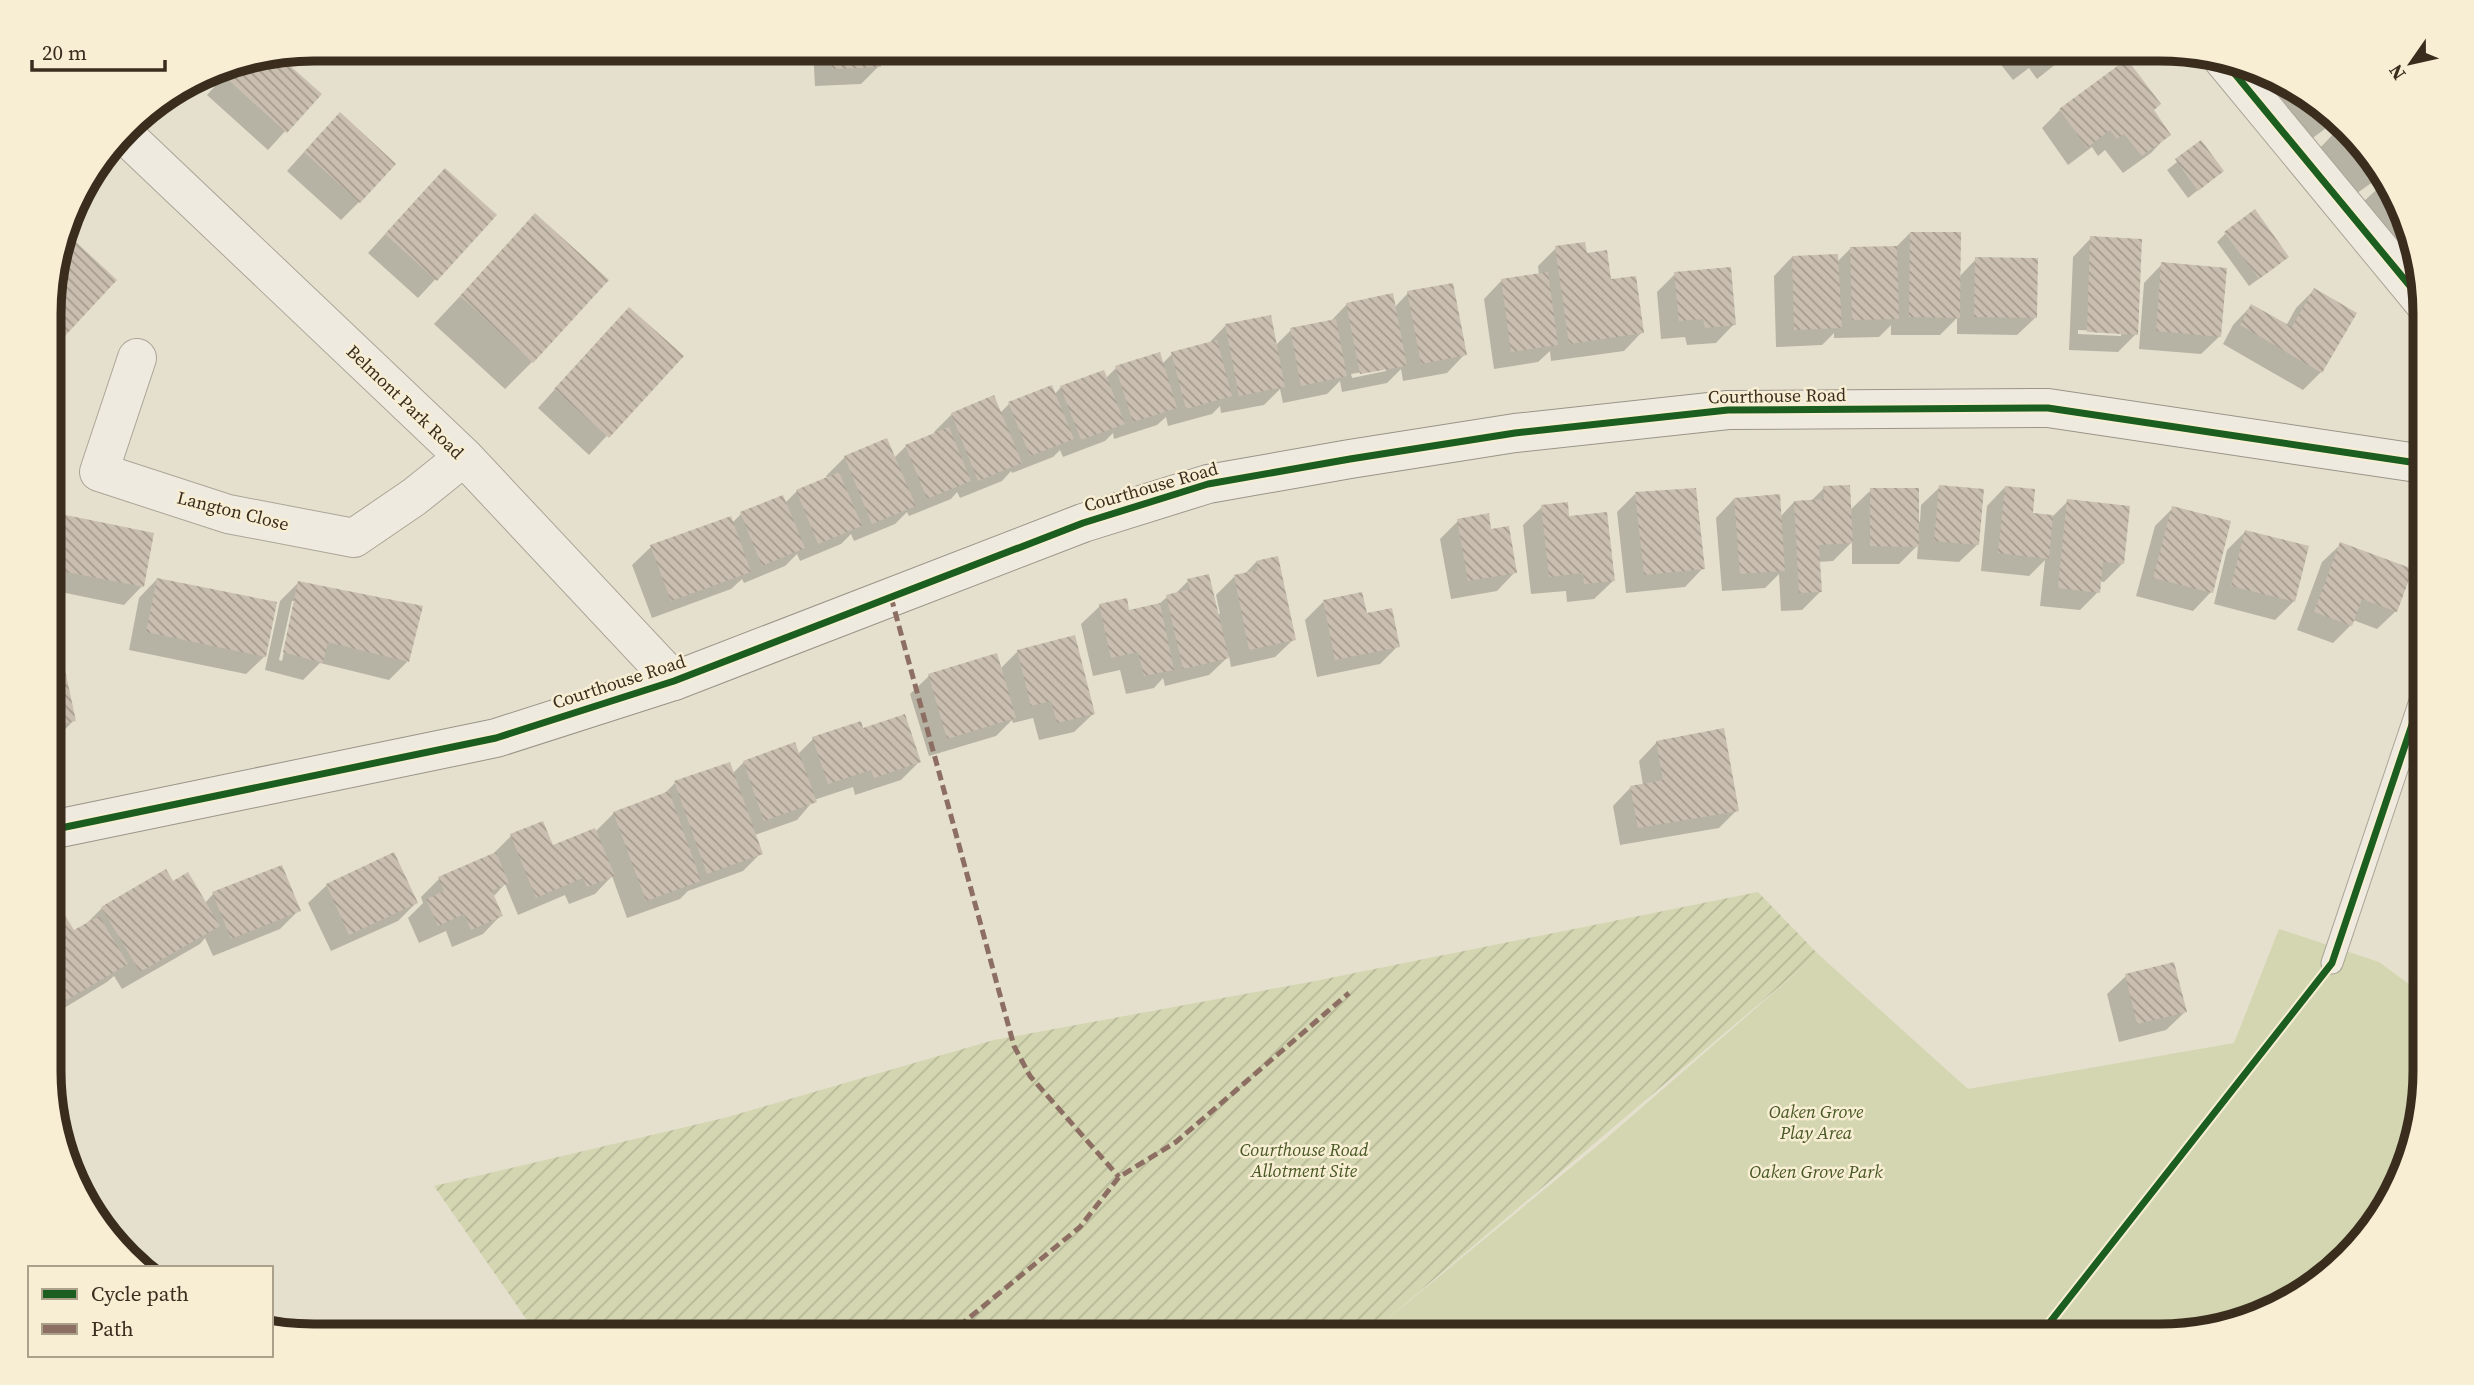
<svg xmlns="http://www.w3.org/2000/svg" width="2474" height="1385" viewBox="0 0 2474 1385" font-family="'Source Serif 4',serif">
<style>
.park{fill:#d3d6b0}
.garden{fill:url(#garden-furrows)}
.shadow{fill:#0003;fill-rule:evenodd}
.building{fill:url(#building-back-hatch)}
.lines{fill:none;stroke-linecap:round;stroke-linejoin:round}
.lane-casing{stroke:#aba597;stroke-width:23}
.street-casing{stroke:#aba597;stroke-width:40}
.secondary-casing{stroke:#9a9487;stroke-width:40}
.lane{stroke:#eeeae0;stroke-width:21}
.street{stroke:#eeeae0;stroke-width:38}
.secondary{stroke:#eeeae0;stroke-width:38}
.quiet{stroke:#8d6e63;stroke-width:5;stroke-dasharray:10 5;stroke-linecap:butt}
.cycleway-casing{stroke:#f7eed4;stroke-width:11}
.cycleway{stroke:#1b5e20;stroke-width:7}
.labels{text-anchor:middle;stroke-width:5;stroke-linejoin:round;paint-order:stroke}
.street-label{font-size:18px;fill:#3a2d1e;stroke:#f7eed4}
.park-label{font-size:18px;font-style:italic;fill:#485724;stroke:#f7eed4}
.rim{fill:none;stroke:#3a2d1e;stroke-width:9}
</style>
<defs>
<pattern id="garden-furrows" width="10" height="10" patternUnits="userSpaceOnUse" patternTransform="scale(1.75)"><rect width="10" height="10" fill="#d3d6b0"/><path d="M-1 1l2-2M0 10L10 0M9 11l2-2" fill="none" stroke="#b6b897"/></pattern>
<pattern id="building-back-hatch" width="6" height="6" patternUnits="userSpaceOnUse" patternTransform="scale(1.75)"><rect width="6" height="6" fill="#c9beaf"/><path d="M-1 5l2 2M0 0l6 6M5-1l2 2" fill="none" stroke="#a49b8e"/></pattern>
</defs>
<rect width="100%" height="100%" fill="#e5e0ce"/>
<path class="park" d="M2279,929L2379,962L2424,995V1088L2390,1203L2307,1292L2245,1322L2177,1335L1367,1336L1608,1137L1818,954L1968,1089L2234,1043Z"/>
<path class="garden" d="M1758,892L1818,954L1367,1336H538L434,1186L724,1118L994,1040L1310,982Z"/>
<path class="shadow" d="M813,49H878L879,66L861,84L815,86Z
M1275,49H1333L1277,59Z
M1994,49H2075L2037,79L2029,68L2013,80L1991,52Z
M277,56L319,94L268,150L207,95L234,65Z
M2284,81L2292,84L2333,123L2310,140L2275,90Z
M2060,110L2152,111L2169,134L2151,153L2123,173L2105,150L2098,156L2092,147L2068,165L2042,128Z
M2337,130L2381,167L2384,174L2353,196L2319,149Z
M322,132L359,202L341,220L287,171Z
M2201,143L2222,171L2188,198L2167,170Z
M2387,180L2411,229L2413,240L2398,251L2363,202Z
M427,188L495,215L418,298L368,253Z
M535,216L532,362L505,389L434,324Z
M1910,233L1959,277L1976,259L2036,317L2017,335L1957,334V318L1940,335H1891V325L1879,337L1834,338V333L1822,345L1776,347L1774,276L1792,257L1837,262L1851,248L1896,247Z
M2226,233L2278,265L2249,286L2217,242Z
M2091,238L2136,334L2118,352L2069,350L2073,257ZM2078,330L2121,332V336L2078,334Z
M1556,248L1586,255L1610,281L1642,332L1624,351L1551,361L1550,351L1538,362L1494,369L1484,299L1502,280L1539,275L1538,266Z
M2162,264L2220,336L2201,354L2139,349L2144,283Z
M1675,274L1734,324L1716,343L1687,345L1685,337L1661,339L1657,292Z
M2314,290L2321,372L2303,390L2223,344L2233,325L2251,306L2286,326L2296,308Z
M1408,293L1465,354L1447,373L1403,381L1401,369L1387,383L1342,392L1340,381L1327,394L1283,403L1280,389L1264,405L1221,413L1220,406L1212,414L1168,426L1166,417L1157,425L1114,439L1113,433L1105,441L1063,457L1060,450L1053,457L1012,473L1011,471L1002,481L960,498L957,492L951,499L909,516L907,512L895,524L854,541L851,534L841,544L800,561L797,554L785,566L744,583L742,579L731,589L652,618L632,565L651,547L732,523L741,514L785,503L797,491L828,479L826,476L845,457L894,458L906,446L934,434V432L952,414L1000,413L1009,404L1054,395L1061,387L1106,378L1116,368L1162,364L1172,354L1208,344L1226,325L1275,346L1291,330L1329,323L1347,304L1394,308ZM1386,368V371L1352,378L1351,374Z
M611,327L681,356L589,455L538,408Z
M1940,487L1978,544L1959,562L1917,559L1918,545L1899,564H1852V542L1833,561L1818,562L1820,592L1802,610L1781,611L1779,574L1765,588L1722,591L1716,518L1734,499L1780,517L1794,502H1810L1824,488L1849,511L1871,490L1920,522L1921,505Z
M2005,487L2031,515L2052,517L2068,501L2122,564L2104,582L2099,581L2098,592L2080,610L2040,606L2045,560L2029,576L1981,571L1987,506Z
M1635,494L1703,568L1685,587L1626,593L1617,512Z
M1542,507L1567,518L1613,581L1594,599L1567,602L1566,591L1531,594L1523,525Z
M2173,508L2211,592L2193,611L2136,596L2155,526Z
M51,513L142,586L124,605L51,590Z
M1458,521L1490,531L1515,572L1497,591L1451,599L1440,539Z
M2245,532L2307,547L2293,602L2275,620L2214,604L2227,550Z
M2341,544L2396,611L2377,629L2353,620L2351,625L2333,643L2297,630L2322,562Z
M1256,562L1294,639L1275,657L1231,667L1229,656L1209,675L1165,686L1163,678L1154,688L1126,694L1120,670L1093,676L1081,624L1100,606L1128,612L1158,605L1167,597L1174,595L1188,581L1217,614H1220L1216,595L1234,577L1244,575Z
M157,579L265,656L246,674L129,650L139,598Z
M298,583L407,662L389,680L320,663L303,680L265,670L280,601ZM292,601H295L282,661L279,660Z
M1323,602L1365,615L1398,646L1380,664L1317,677L1305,620Z
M1018,651L1093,714L1074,732L1039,740L1033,718L1013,723L1012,720L996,736L929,756L910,694L929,676L1000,669Z
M51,675L74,720L56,739H51Z
M862,730L919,762L901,780L855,795L853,787L814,800L797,820L755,835L761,853L743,871L688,891L680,899L627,918L612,876L595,894L569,904L565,895L518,915L505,884L493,897L501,915L483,934L452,947L446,931L419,943L408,918L423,903L421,897L439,879L493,854L511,836L552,848L595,832L614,813L662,796L675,783L729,764L732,774L744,762L798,754L813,739Z
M1657,742L1737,810L1719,828L1620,845L1613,806L1631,787L1643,785L1639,761Z
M173,883L205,903L213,894L298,911L280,929L213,956L205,938L200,944L122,989L114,976L107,982L51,1016V896L73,933L84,926L102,908Z
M327,885L416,903L398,921L331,951L308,903Z
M2126,976L2185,1012L2166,1030L2119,1042L2107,994Z"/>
<path class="building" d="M832,49H880L881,67L832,69Z
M2021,49H2073L2056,62L2048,51L2032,63Z
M279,56L322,94L287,133L224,76L234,65Z
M2127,59L2161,104L2154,110L2171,135L2142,156L2124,134L2117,139L2110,130L2087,148L2059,109Z
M340,112L396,164L360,203L304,152Z
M2338,127L2381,167L2383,171L2372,179L2336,129Z
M2201,140L2224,171L2198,191L2175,159Z
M445,168L497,215L437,281L385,234Z
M2386,178L2402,211L2401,212L2380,182Z
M2255,209L2289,257L2259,279L2224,232Z
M535,213L609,280L533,363L460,296Z
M1910,232H1961L1960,318L1909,317Z
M2090,236L2142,239L2138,335L2087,332Z
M76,242L117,280L51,351V280L56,264Z
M1585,242L1587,253L1607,250L1611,279L1636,276L1644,333L1569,344L1555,246Z
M1897,246L1899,319L1852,320L1850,247Z
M1838,254L1842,328L1794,330L1792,256Z
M1975,257L2038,258L2037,318L1974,317Z
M2161,262L2227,268L2221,337L2156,331Z
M1731,267L1736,325L1705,328L1703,319L1679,321L1674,272Z
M1548,272L1558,345L1511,352L1501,279Z
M1453,283L1467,355L1421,364L1407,291Z
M2314,288L2357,313L2322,373L2240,325L2251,304L2292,327Z
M1393,293L1407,366L1360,374L1346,303Z
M629,307L684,356L609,438L554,389Z
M1271,315L1285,387L1239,396L1225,324Z
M1336,319L1347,376L1301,386L1290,328Z
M1217,340L1232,396L1186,409L1171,352Z
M1160,352L1177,408L1133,422L1115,366Z
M1104,370L1125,424L1081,440L1060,386Z
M1052,385L1074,439L1030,456L1008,402Z
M994,395L1022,463L978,481L951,413Z
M949,427L971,481L927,499L905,445Z
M887,438L916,506L872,524L844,456Z
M839,472L862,526L818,544L796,490Z
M1850,485L1853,543L1819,545L1822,592L1799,593L1794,501L1824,499L1823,486Z
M1939,485L1984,489L1979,545L1934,541Z
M2005,486L2035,489L2033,513L2053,515L2049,559L1998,553Z
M1696,488L1705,569L1644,575L1635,492Z
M1870,488H1919V547L1870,546Z
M1780,494L1785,571L1740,574L1734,498Z
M783,495L805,548L762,566L740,512Z
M2067,499L2130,506L2124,564L2103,562L2100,593L2058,588Z
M1568,502L1569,516L1607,512L1615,581L1584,584L1583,573L1549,577L1541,505Z
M2172,506L2231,521L2213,593L2153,578Z
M51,512L154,533L144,587L51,569Z
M1489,513L1491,529L1509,526L1517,573L1468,581L1457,519Z
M731,516L751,572L671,601L650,545Z
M2245,530L2309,546L2295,602L2231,586Z
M2340,542L2413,569L2397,612L2362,599L2352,626L2314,612Z
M1278,556L1296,640L1249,650L1234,575L1258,570L1256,561Z
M1209,574L1229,658L1183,669L1166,595L1190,589L1187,579Z
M157,578L277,602L266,657L146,632Z
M298,581L423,606L409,662L328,642L323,663L283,652Z
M1362,592L1367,613L1392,608L1400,647L1335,660L1323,600Z
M1127,598L1129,610L1160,603L1174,670L1144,676L1138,652L1111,658L1099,604Z
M1075,635L1095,714L1057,723L1051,701L1031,706L1017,650Z
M997,653L1016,718L947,739L928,674Z
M65,670L76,721L51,726V673Z
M905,714L921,762L874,778L871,770L828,784L812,737L861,721L863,728Z
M1724,728L1739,811L1638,828L1630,786L1663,780L1656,741Z
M795,742L817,802L764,821L743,761Z
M730,762L763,854L707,874L674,781Z
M669,791L701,881L646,901L613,812Z
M543,821L553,845L595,828L615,876L587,887L583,878L536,898L510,834Z
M394,852L418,903L349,935L326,884Z
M496,852L509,883L492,891L503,916L471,930L464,914L438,926L426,899L444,891L438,877Z
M282,865L301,911L231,939L212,892Z
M166,869L173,881L188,872L220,926L140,972L101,907Z
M51,893L74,930L99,916L128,964L60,1004L51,989Z
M2174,962L2187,1012L2137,1024L2125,974Z
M87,1196L94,1208L101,1204L122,1234L115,1239L94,1219Z"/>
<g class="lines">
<defs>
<path id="lane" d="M2332,963L2424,689"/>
<path id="street" d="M2221,57L2424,303
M124,134L464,457L674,681
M137,358L99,472L228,514L354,538L414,497L464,457"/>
<path id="secondary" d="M51,830L496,738L674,681L1083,523L1208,484L1350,459L1515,433L1728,410L2048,408L2424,464"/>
</defs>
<use href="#lane" class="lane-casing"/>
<use href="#street" class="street-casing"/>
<use href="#secondary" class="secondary-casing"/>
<use href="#lane" class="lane"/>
<use href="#street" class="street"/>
<use href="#secondary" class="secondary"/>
<path class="quiet" d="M891,597L1014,1046L1030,1076L1119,1177
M947,1336L1080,1227L1119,1177L1176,1142L1349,993"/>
<defs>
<path id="cycleway" d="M2221,57L2424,303
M51,830L496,738L674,681L1083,523L1208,484L1350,459L1515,433L1728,410L2048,408L2424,464
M2040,1335L2332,963L2424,689"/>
</defs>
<use href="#cycleway" class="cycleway-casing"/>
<use href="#cycleway" class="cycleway"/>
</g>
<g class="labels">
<g class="street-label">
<text transform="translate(1777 396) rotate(-1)" y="6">Courthouse Road</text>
<text transform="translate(405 402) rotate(44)" y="6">Belmont Park Road</text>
<text transform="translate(1151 487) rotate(-16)" y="6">Courthouse Road</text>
<text transform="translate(233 511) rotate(14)" y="6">Langton Close</text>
<text transform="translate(619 682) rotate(-18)" y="6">Courthouse Road</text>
</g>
<g class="park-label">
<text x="1816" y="1118">Oaken Grove<tspan x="1816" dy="21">Play Area</tspan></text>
<text x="1304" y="1156">Courthouse Road<tspan x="1304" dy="21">Allotment Site</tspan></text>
<text x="1816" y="1178">Oaken Grove Park</text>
</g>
</g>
<path d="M0 0H2474V1385H0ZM314 61H2160A253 253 0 0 1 2413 314V1071A253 253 0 0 1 2160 1324H314A253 253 0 0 1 61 1071V314A253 253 0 0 1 314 61Z" fill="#f7eed4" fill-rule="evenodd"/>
<path class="rim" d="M314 61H2160A253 253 0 0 1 2413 314V1071A253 253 0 0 1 2160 1324H314A253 253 0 0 1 61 1071V314A253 253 0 0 1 314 61Z"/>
<rect x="28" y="1266" width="245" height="91" fill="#f7eed4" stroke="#aba18b" stroke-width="2"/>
<rect x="42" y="1289" width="35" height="10" fill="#1b5e20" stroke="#aba18b" stroke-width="2"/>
<text x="91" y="1301" font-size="21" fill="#3a2d1e">Cycle path</text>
<rect x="42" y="1324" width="35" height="10" fill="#8d6e63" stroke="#aba18b" stroke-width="2"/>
<text x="91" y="1336" font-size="21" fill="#3a2d1e">Path</text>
<g transform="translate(2411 63) rotate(236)" stroke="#f7eed4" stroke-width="5" paint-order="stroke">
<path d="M0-5L12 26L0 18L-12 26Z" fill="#3a2d1e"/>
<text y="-10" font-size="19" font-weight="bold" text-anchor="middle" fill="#3a2d1e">N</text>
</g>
<path d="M32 60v10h133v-10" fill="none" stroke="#3a2d1e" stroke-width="3.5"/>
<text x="42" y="60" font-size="21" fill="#3a2d1e" stroke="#f7eed4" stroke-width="5" paint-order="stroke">20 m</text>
</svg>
